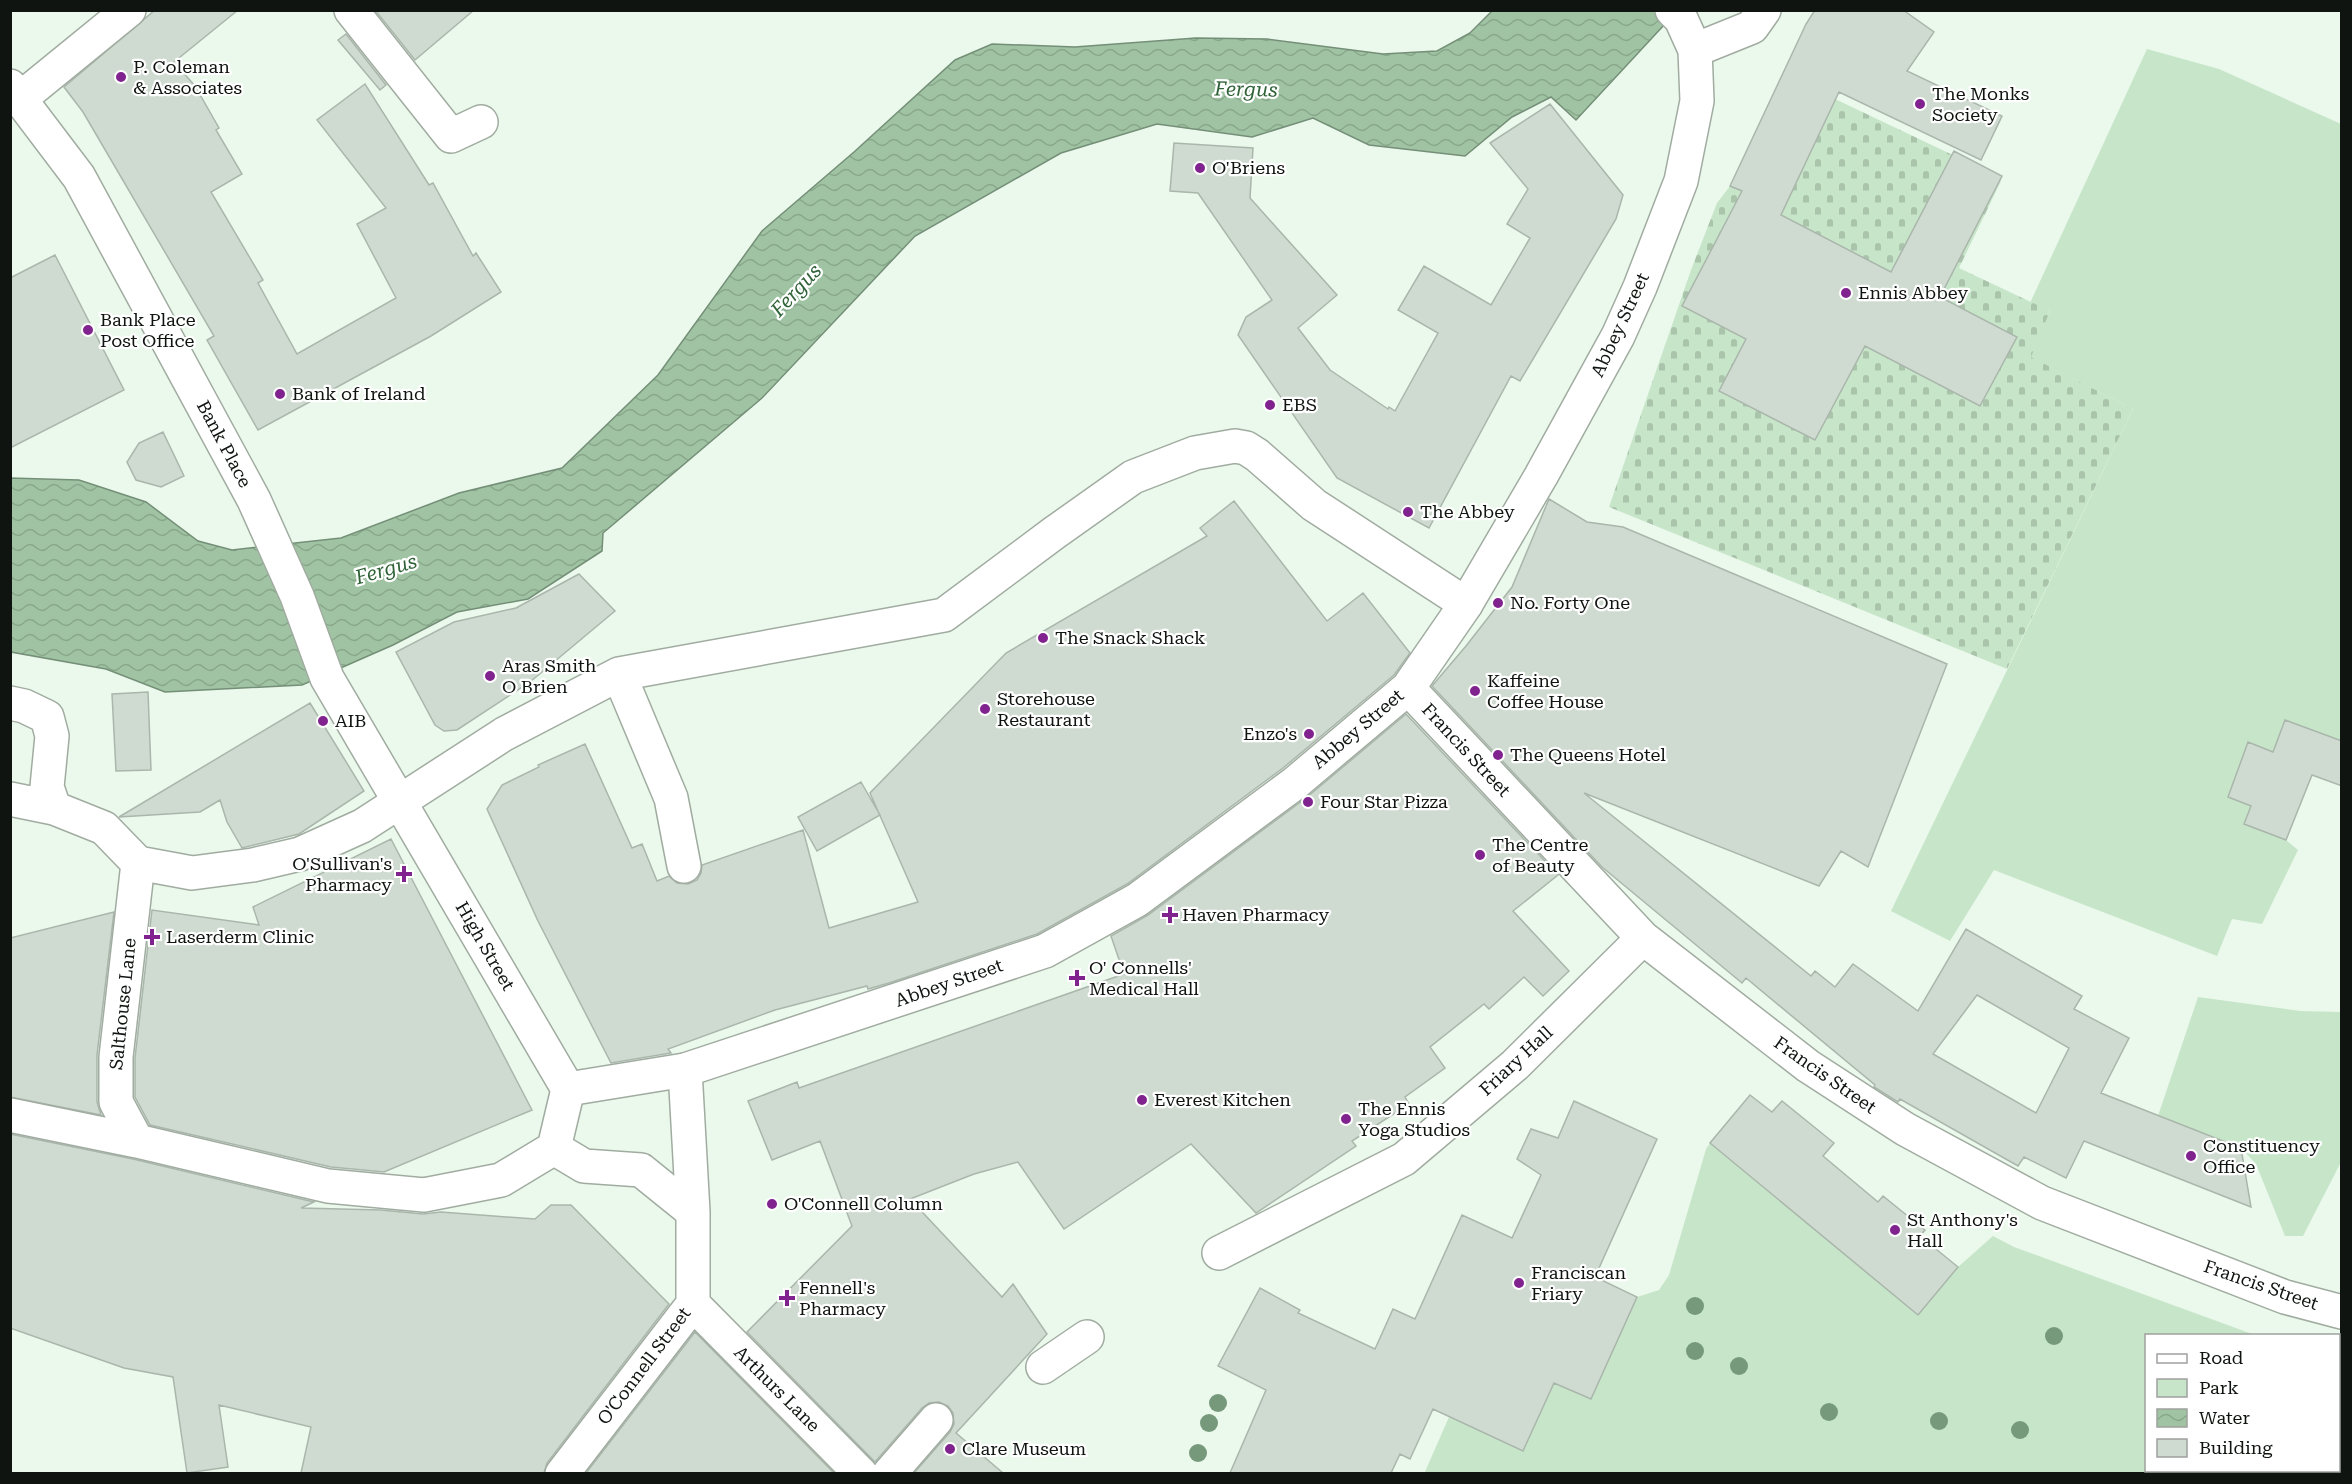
<svg xmlns="http://www.w3.org/2000/svg" width="2352" height="1484" viewBox="0 0 2352 1484" font-family="'Roboto Serif',serif">
<style>
.green{fill:#c7e6c9}
.cemetery{fill:url(#cemetery-stones)}
.water{fill:url(#water-waves);stroke:#748f77;stroke-width:1.5}
.building{fill:#cfdbd0;stroke:#aab6ab;stroke-width:1.5;fill-rule:evenodd}
.lines{fill:none;stroke-linecap:round;stroke-linejoin:round}
.minor-casing{stroke:#a1aca1;stroke-width:36}
.major-casing{stroke:#a1aca1;stroke-width:36}
.minor{stroke:#fff;stroke-width:33}
.major{stroke:#fff;stroke-width:33}
.tree{fill:#76997c}
.poi-dot{fill:#80238f;stroke:#fff;stroke-width:2}
.labels{text-anchor:middle;stroke-width:4.5;stroke-linejoin:round;paint-order:stroke}
.poi-label{font-size:18px;fill:#0f1410;stroke:#fff;text-anchor:start}
.street-label{font-size:18px;fill:#0f1410;stroke:#fff}
.water-label{font-size:20px;font-style:italic;fill:#2f6237;stroke:#fff}
</style>
<defs>
<pattern id="cemetery-stones" width="16" height="16" patternUnits="userSpaceOnUse" patternTransform="scale(1.5)"><rect width="16" height="16" fill="#c7e6c9"/><path d="M2 7V4a2 2 0 0 1 4 0v3zM10 15v-3a2 2 0 0 1 4 0v3z" fill="#aac4ac"/></pattern>
<pattern id="water-waves" width="16" height="10" patternUnits="userSpaceOnUse" patternTransform="scale(1.5)"><rect width="16" height="10" fill="#a0c4a3"/><path d="M0 5q4-4 8 0t8 0" fill="none" stroke="#89a88b"/></pattern>
</defs>
<rect width="100%" height="100%" fill="#ebf8ec"/>
<path class="green" d="M2147,49L2219,69L2341,124V741L2286,720L2273,752L2248,742L2228,797L2251,806L2244,824L2286,840L2298,850L2262,924L2232,919L2217,956L1994,870L1950,941L1891,911L2133,409L2030,357L2050,311L2030,303Z
M2198,997L2300,1011L2341,1012V1162L2303,1236H2285L2256,1164L2242,1149L2158,1116Z
M1710,1143L1958,1267L1993,1236L2014,1247L2255,1335L2146,1336V1470H2338L2339,1414L2341,1418V1473L1424,1474L1449,1417L1523,1451L1554,1383L1591,1399L1637,1297L1659,1290L1669,1275L1706,1149Z"/>
<path class="cemetery" d="M1835,99L1978,167L2001,181L1959,268L2050,311L2031,357L2133,409L2007,669L1609,507L1691,270L1717,203L1730,186L1783,210Z"/>
<path class="water" d="M1492,11H1677L1576,120L1551,97L1512,117L1465,156L1369,145L1313,118L1252,137L1157,124L1061,153L915,236L762,398L603,533L602,551L528,599L457,612L393,645L302,685L165,692L106,669L11,652L10,478L79,480L146,502L198,541L232,550L341,538L459,493L562,468L658,375L762,231L854,152L955,60L992,44L1075,47L1196,38L1267,39L1383,54L1437,51L1470,33Z"/>
<path class="building" d="M155,10H238L174,62L195,86L219,128L216,130L242,174L211,192L263,280L258,283L297,354L396,298L357,224L386,208L317,120L365,84L429,185L433,183L473,256L476,253L501,292L431,336L258,430L207,340L214,336L83,112L64,87Z
M375,10H474L415,60Z
M1815,10H1903L1934,32L1907,71L2002,116L1981,160L1839,92L1781,215L1891,272L1954,151L2002,176L1940,297L2017,337L1980,406L1865,346L1815,440L1719,391L1746,339L1682,306L1742,191L1730,186L1806,24Z
M346,34L386,85L380,90L338,40Z
M1550,104L1623,195L1616,219L1520,381L1511,376L1429,528L1337,478L1238,335L1246,317L1272,300L1198,193L1170,191L1174,143L1253,148L1250,198L1337,295L1298,328L1330,370L1388,409L1389,407L1395,411L1438,333L1398,310L1424,266L1491,305L1530,238L1507,224L1528,189L1490,143Z
M55,255L124,390L10,448V278Z
M163,432L184,476L161,487L136,480L127,462L139,443Z
M1549,499L1587,522L1623,527L1947,664L1868,867L1841,851L1819,886L1584,793L1811,976L1815,971L1835,987L1853,964L1918,1011L1966,929L2082,996L2074,1009L2129,1038L2101,1093L2241,1148L2251,1207L2084,1141L2066,1178L2024,1157L2018,1166L1900,1099L1898,1102L1874,1087L1875,1085L1746,978L1742,983L1602,867L1432,686L1466,646L1512,587ZM1977,995L2069,1048L2036,1113L1933,1054Z
M1234,501L1327,621L1363,593L1410,653L1394,675L1283,768L1127,884L1037,934L889,983L868,989L867,986L775,1010L668,1049L671,1053L611,1063L538,921L487,809L502,785L539,767L538,765L585,744L632,848L642,844L657,881L669,876L677,883L688,884L697,880L701,873L702,865L803,830L829,928L918,902L870,793L1006,653L1207,536L1200,528Z
M579,574L615,611L530,682L457,730L444,731L435,725L396,652L454,622L516,608Z
M148,692L151,770L116,771L112,694Z
M310,703L364,791L299,834L242,848L227,822L220,800L200,812L119,817Z
M1406,714L1558,875L1513,911L1569,971L1543,996L1524,977L1489,1009L1484,1004L1430,1047L1445,1068L1405,1097L1409,1104L1352,1141L1356,1146L1256,1213L1191,1144L1064,1229L1018,1162L974,1174L910,1199L1002,1297L1013,1284L1047,1334L956,1433L1003,1473H914L950,1432L954,1424L953,1413L948,1406L939,1402L929,1403L922,1408L875,1462L747,1332L852,1226L820,1141L772,1160L748,1101L797,1082L799,1088L1124,974L1111,936L1148,915L1306,798Z
M2285,720L2342,741V786L2312,775L2286,840L2244,824L2251,806L2228,797L2248,742L2273,752Z
M861,782L880,815L817,851L798,817Z
M391,839L532,1110L384,1172L331,1167L150,1125L135,1097V1058L152,910L259,925L253,907Z
M114,912L97,1055V1102L101,1115L10,1097V938Z
M1750,1095L1772,1112L1782,1101L1834,1143L1823,1156L1878,1202L1883,1196L1925,1230L1920,1236L1958,1267L1918,1315L1710,1143Z
M1574,1101L1657,1139L1595,1277L1637,1297L1591,1399L1554,1383L1523,1451L1433,1409L1410,1459L1400,1454L1391,1473H1230L1266,1390L1218,1366L1260,1288L1300,1310L1298,1313L1375,1349L1393,1309L1415,1319L1462,1215L1512,1238L1541,1175L1517,1159L1531,1129L1558,1138Z
M10,1134L133,1159L314,1202L301,1208L381,1210L423,1214L441,1212L535,1219L551,1205H571L669,1304L547,1463L544,1473H301L311,1427L219,1405L228,1467L187,1473L173,1377L124,1368L10,1328Z
M695,1332L834,1473H586Z"/>
<g class="lines">
<defs>
<path id="minor" d="M351,10L451,136L481,122
M1695,50L1752,27L1764,10
M10,86L79,177L254,500L297,596L327,678L568,1089L554,1148
M21,98L129,10
M619,674L671,798L684,866
M1408,688L1643,938L1808,1066L1905,1129L2042,1203L2285,1297L2342,1312
M10,703L24,706L47,717L52,736L47,787L54,808
M10,799L54,808L104,828L138,863
M138,863L192,873L253,865L300,854L362,826L504,734L619,674L944,615L1054,533L1133,477L1195,453L1235,446L1246,448L1257,455L1314,505L1466,604
M10,1115L137,1141L328,1186L424,1195L501,1180L554,1148
M137,1141L116,1102V1057L138,863
M554,1148L584,1166L641,1170L693,1212
M1219,1253L1404,1159L1515,1065L1643,938
M693,1304L861,1474
M1043,1367L1087,1337
M562,1474L693,1304V1212L685,1070L568,1089
M889,1474L936,1420"/>
<path id="major" d="M685,1070L1045,951L1137,900L1295,783L1408,688L1466,604L1541,476L1618,336L1640,287L1681,181L1697,101L1695,50L1681,19L1672,10"/>
</defs>
<use href="#minor" class="minor-casing"/>
<use href="#major" class="major-casing"/>
<use href="#minor" class="minor"/>
<use href="#major" class="major"/>
</g>
<g class="tree">
<circle cx="1695" cy="1306" r="9"/>
<circle cx="2054" cy="1336" r="9"/>
<circle cx="1695" cy="1351" r="9"/>
<circle cx="1739" cy="1366" r="9"/>
<circle cx="1218" cy="1403" r="9"/>
<circle cx="1829" cy="1412" r="9"/>
<circle cx="1939" cy="1421" r="9"/>
<circle cx="1209" cy="1423" r="9"/>
<circle cx="2020" cy="1430" r="9"/>
<circle cx="1198" cy="1453" r="9"/>
</g>
<g class="poi-dot">
<circle cx="121" cy="77" r="6"/>
<circle cx="1920" cy="104" r="6"/>
<circle cx="1200" cy="168" r="6"/>
<circle cx="1846" cy="293" r="6"/>
<circle cx="88" cy="330" r="6"/>
<circle cx="280" cy="394" r="6"/>
<circle cx="1270" cy="405" r="6"/>
<circle cx="1408" cy="512" r="6"/>
<circle cx="1498" cy="603" r="6"/>
<circle cx="1043" cy="638" r="6"/>
<circle cx="490" cy="676" r="6"/>
<circle cx="1475" cy="691" r="6"/>
<circle cx="985" cy="709" r="6"/>
<circle cx="323" cy="721" r="6"/>
<circle cx="1309" cy="734" r="6"/>
<circle cx="1498" cy="755" r="6"/>
<circle cx="1308" cy="802" r="6"/>
<circle cx="1480" cy="855" r="6"/>
<path d="M401 865h6v6h6v6h-6v6h-6v-6h-6v-6h6z"/>
<path d="M1167 906h6v6h6v6h-6v6h-6v-6h-6v-6h6z"/>
<path d="M149 928h6v6h6v6h-6v6h-6v-6h-6v-6h6z"/>
<path d="M1074 969h6v6h6v6h-6v6h-6v-6h-6v-6h6z"/>
<circle cx="1142" cy="1100" r="6"/>
<circle cx="1346" cy="1119" r="6"/>
<circle cx="2191" cy="1156" r="6"/>
<circle cx="772" cy="1204" r="6"/>
<circle cx="1895" cy="1230" r="6"/>
<circle cx="1519" cy="1283" r="6"/>
<path d="M784 1289h6v6h6v6h-6v6h-6v-6h-6v-6h6z"/>
<circle cx="950" cy="1449" r="6"/>
</g>
<g class="labels">
<g class="poi-label">
<text x="133" y="73">P. Coleman<tspan x="133" dy="21">&amp; Associates</tspan></text>
<text x="1932" y="100">The Monks<tspan x="1932" dy="21">Society</tspan></text>
<text x="1212" y="174">O'Briens</text>
<text x="1858" y="299">Ennis Abbey</text>
<text x="100" y="326">Bank Place<tspan x="100" dy="21">Post Office</tspan></text>
<text x="292" y="400">Bank of Ireland</text>
<text x="1282" y="411">EBS</text>
<text x="1420" y="518">The Abbey</text>
<text x="1510" y="609">No. Forty One</text>
<text x="1055" y="644">The Snack Shack</text>
<text x="502" y="672">Aras Smith<tspan x="502" dy="21">O Brien</tspan></text>
<text x="1487" y="687">Kaffeine<tspan x="1487" dy="21">Coffee House</tspan></text>
<text x="997" y="705">Storehouse<tspan x="997" dy="21">Restaurant</tspan></text>
<text x="335" y="727">AIB</text>
<text x="1297" y="740" text-anchor="end">Enzo's</text>
<text x="1510" y="761">The Queens Hotel</text>
<text x="1320" y="808">Four Star Pizza</text>
<text x="1492" y="851">The Centre<tspan x="1492" dy="21">of Beauty</tspan></text>
<text x="392" y="870" text-anchor="end">O'Sullivan's<tspan x="392" dy="21">Pharmacy</tspan></text>
<text x="1182" y="921">Haven Pharmacy</text>
<text x="166" y="943">Laserderm Clinic</text>
<text x="1089" y="974">O' Connells'<tspan x="1089" dy="21">Medical Hall</tspan></text>
<text x="1154" y="1106">Everest Kitchen</text>
<text x="1358" y="1115">The Ennis<tspan x="1358" dy="21">Yoga Studios</tspan></text>
<text x="2203" y="1152">Constituency<tspan x="2203" dy="21">Office</tspan></text>
<text x="784" y="1210">O'Connell Column</text>
<text x="1907" y="1226">St Anthony's<tspan x="1907" dy="21">Hall</tspan></text>
<text x="1531" y="1279">Franciscan<tspan x="1531" dy="21">Friary</tspan></text>
<text x="799" y="1294">Fennell's<tspan x="799" dy="21">Pharmacy</tspan></text>
<text x="962" y="1455">Clare Museum</text>
</g>
<g class="street-label">
<text transform="translate(1620 325) rotate(-65)" y="6">Abbey Street</text>
<text transform="translate(224 444) rotate(62)" y="6">Bank Place</text>
<text transform="translate(1358 729) rotate(-40)" y="6">Abbey Street</text>
<text transform="translate(1466 750) rotate(47)" y="6">Francis Street</text>
<text transform="translate(485 946) rotate(60)" y="6">High Street</text>
<text transform="translate(949 983) rotate(-19)" y="6">Abbey Street</text>
<text transform="translate(123 1004) rotate(-84)" y="6">Salthouse Lane</text>
<text transform="translate(1516 1061) rotate(-43)" y="6">Friary Hall</text>
<text transform="translate(1825 1075) rotate(35)" y="6">Francis Street</text>
<text transform="translate(2261 1285) rotate(19)" y="6">Francis Street</text>
<text transform="translate(644 1366) rotate(-53)" y="6">O'Connell Street</text>
<text transform="translate(777 1389) rotate(45)" y="6">Arthurs Lane</text>
</g>
<g class="water-label">
<text transform="translate(1246 89) rotate(1)" y="7">Fergus</text>
<text transform="translate(796 290) rotate(-47)" y="7">Fergus</text>
<text transform="translate(386 569) rotate(-16)" y="7">Fergus</text>
</g>
</g>
<rect width="2352" height="1484" fill="none" stroke="#0f1410" stroke-width="24"/>
<rect x="2145" y="1334" width="195" height="138" fill="#ffffff" stroke="#9fa19f" stroke-width="1.5"/>
<rect x="2157" y="1354" width="30" height="9" fill="#ffffff" stroke="#9fa19f" stroke-width="1.5"/>
<text x="2199" y="1364" font-size="18" fill="#0f1410">Road</text>
<rect x="2157" y="1379" width="30" height="18" fill="#c7e6c9" stroke="#9fa19f" stroke-width="1.5"/>
<text x="2199" y="1394" font-size="18" fill="#0f1410">Park</text>
<rect x="2157" y="1409" width="30" height="18" fill="url(#water-waves)" stroke="#9fa19f" stroke-width="1.5"/>
<text x="2199" y="1424" font-size="18" fill="#0f1410">Water</text>
<rect x="2157" y="1439" width="30" height="18" fill="#cfdbd0" stroke="#9fa19f" stroke-width="1.5"/>
<text x="2199" y="1454" font-size="18" fill="#0f1410">Building</text>
</svg>
